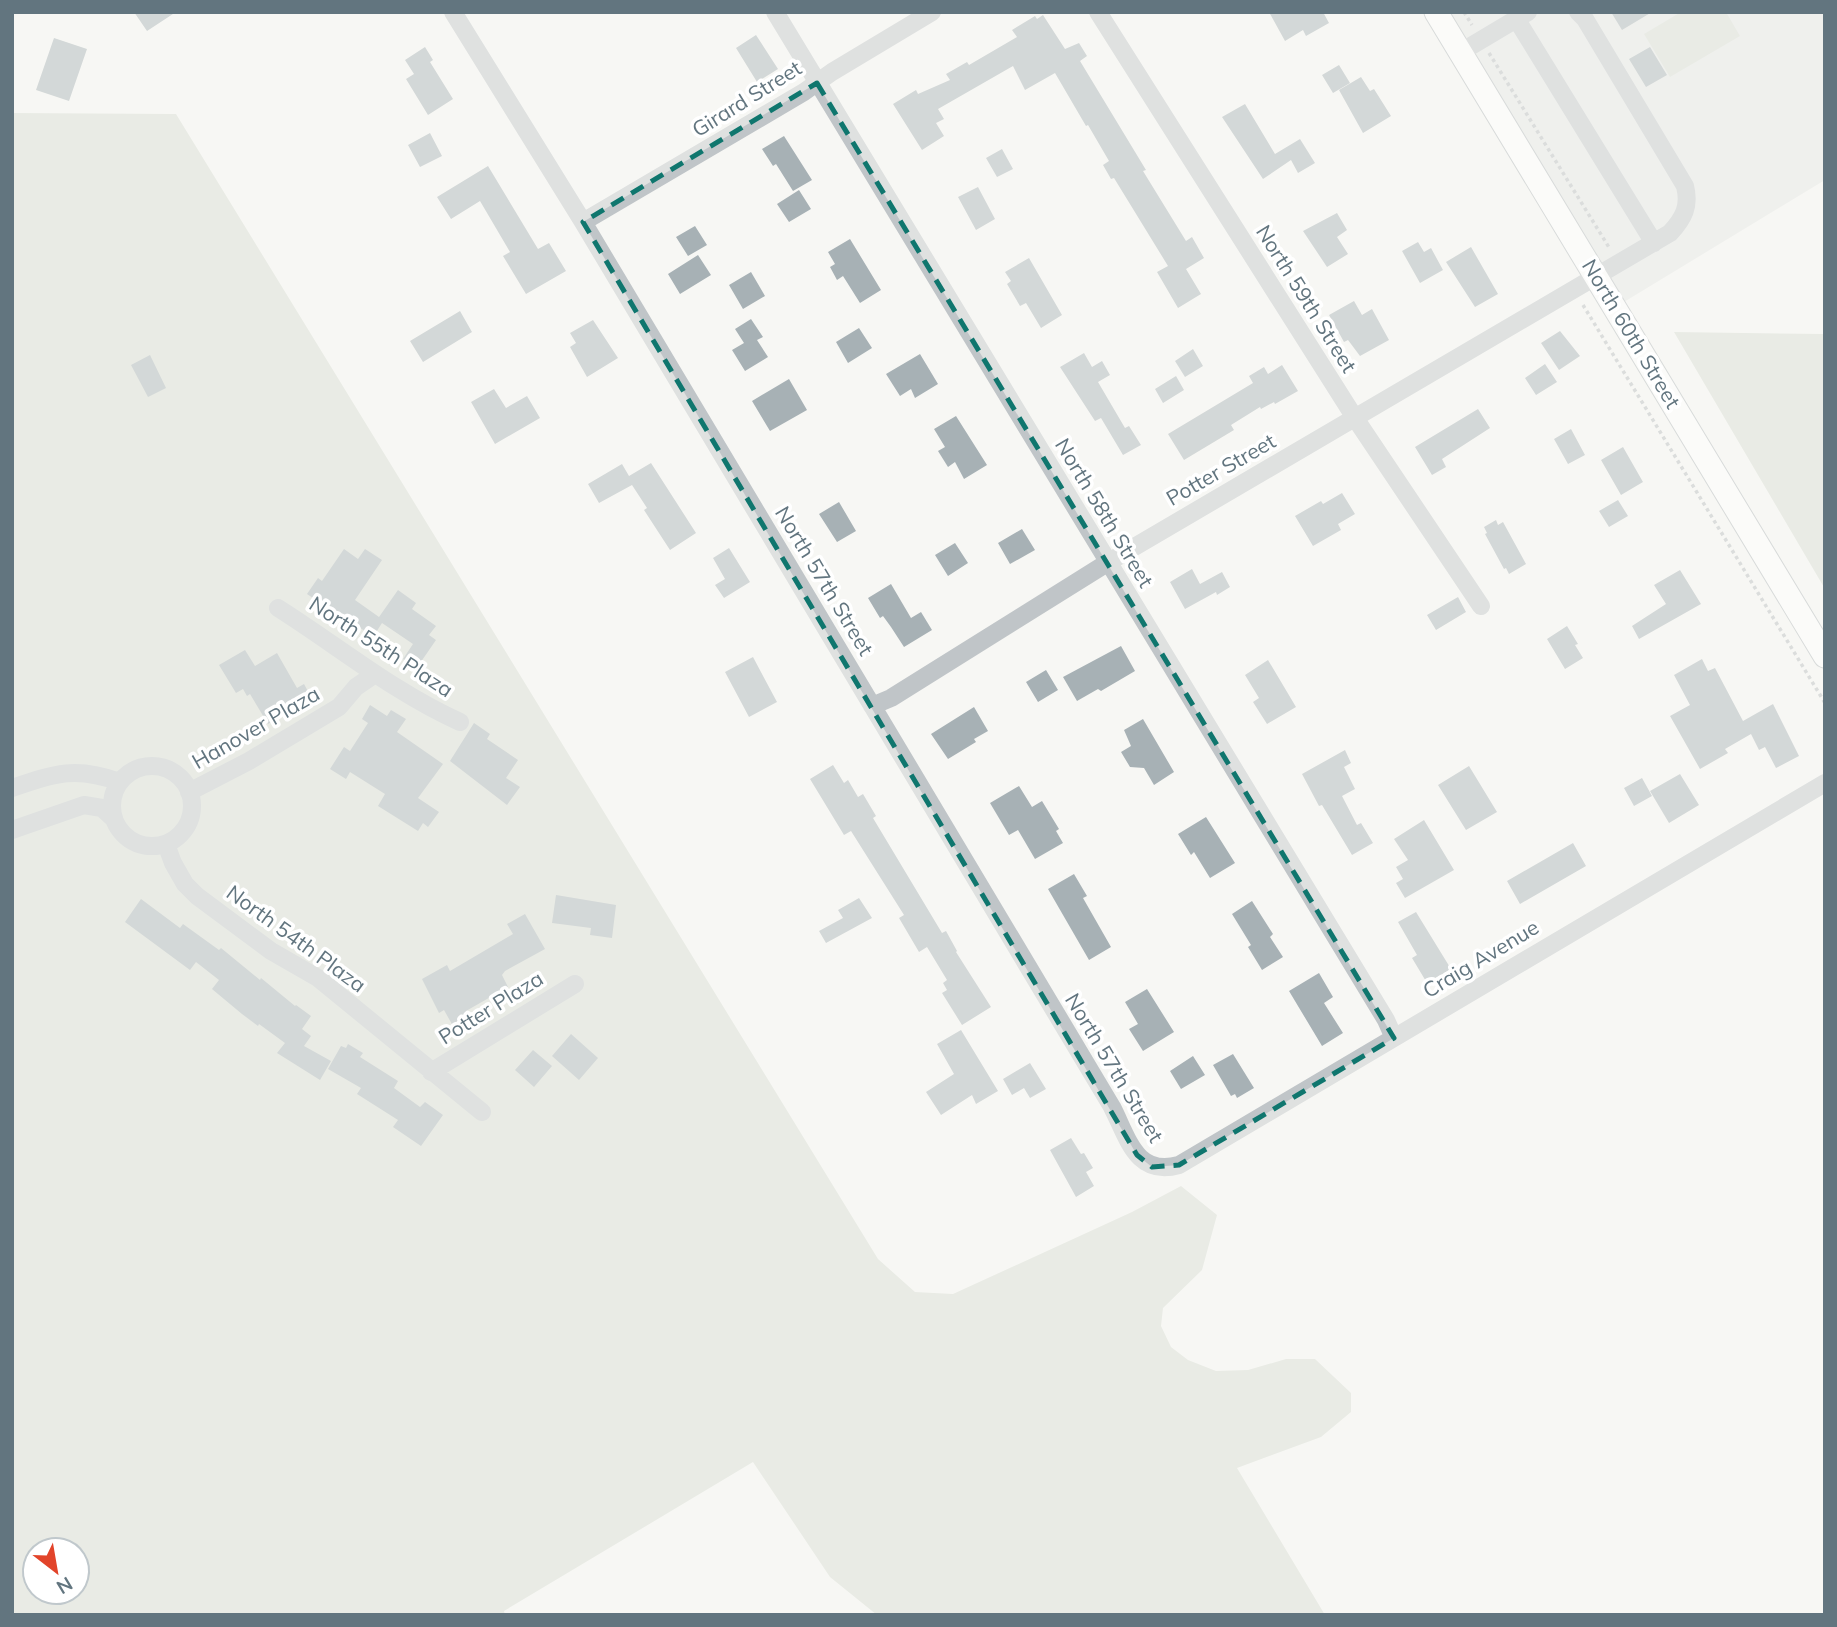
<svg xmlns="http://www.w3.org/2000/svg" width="1837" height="1627" viewBox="0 0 1837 1627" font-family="Mulish,sans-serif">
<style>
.built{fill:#e5e7e5}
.green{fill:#d7dcd3;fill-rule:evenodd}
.building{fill:#a7b1b5}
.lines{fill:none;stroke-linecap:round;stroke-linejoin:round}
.major-casing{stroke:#b2b8bb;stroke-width:25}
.path{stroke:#b8bcbf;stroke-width:3.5;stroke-dasharray:3.5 3.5;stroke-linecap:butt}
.minor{stroke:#c0c5c8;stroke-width:18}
.major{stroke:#fff;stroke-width:23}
.marked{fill:none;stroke:#0f766e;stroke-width:5;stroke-dasharray:14 9;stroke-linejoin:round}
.labels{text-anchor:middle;stroke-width:7;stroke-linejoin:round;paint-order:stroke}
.street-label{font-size:21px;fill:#62757f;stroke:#fff}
</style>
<rect width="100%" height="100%" fill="#f7f7f4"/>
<path class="built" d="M1448,12H1825V180L1624,302Z"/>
<path class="green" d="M1681,12H1726L1740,36L1670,77L1644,34Z
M12,113L176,114L878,1259L915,1292L953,1294L1132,1212L1181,1186L1217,1215L1202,1270L1163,1308L1161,1326L1171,1347L1188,1360L1216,1371L1248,1370L1286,1359H1315L1351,1393V1412L1321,1437L1237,1468L1325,1615H877L830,1577L753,1462L504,1611L505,1615H12ZM35,1550H77V1592H35Z
M1674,332L1825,334V589Z"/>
<path class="building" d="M134,12H176L147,31Z
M1269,12H1323L1329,23L1306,36L1303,30L1285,41Z
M1611,12H1652L1622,30Z
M1043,15L1065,49L1079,43L1087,56L1080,61L1146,170L1143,171L1186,241L1192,237L1204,258L1186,269L1201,294L1178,308L1157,272L1168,266L1114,178L1111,179L1103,165L1109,161L1088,125L1086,126L1055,73L1025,90L1013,66L938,109L944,119L936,123L944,136L922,150L893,104L916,90L918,94L950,80L946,74L967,62L969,65L1017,37L1012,30L1035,16L1037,19Z
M756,35L778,69L757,82L736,48Z
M54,38L87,49L69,101L36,90Z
M425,47L433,60L430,62L453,99L428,115L406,79L414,74L405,60Z
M1650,47L1667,75L1646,87L1629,59Z
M1339,65L1350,83L1333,93L1322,75Z
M1361,77L1370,91L1374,89L1391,116L1363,133L1339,90Z
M1245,104L1275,154L1300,139L1315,163L1298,173L1291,160L1263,179L1222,117Z
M430,133L442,156L420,167L408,145Z
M784,136L812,180L793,191L776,164L773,166L762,149Z
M1002,149L1013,169L997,177L986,158Z
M488,166L538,249L549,243L566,271L526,294L503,256L510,252L480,201L451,219L437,197Z
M978,187L995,219L976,230L958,197Z
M799,190L811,209L789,222L777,204Z
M1337,213L1347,230L1337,237L1348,254L1327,267L1303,231Z
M695,226L707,245L688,256L676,237Z
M850,239L881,290L860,303L843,276L837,280L830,267L835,264L828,252Z
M1418,242L1424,252L1431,248L1443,270L1420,283L1402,251Z
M1471,247L1498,294L1475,307L1446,262Z
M698,255L711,275L680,294L668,274Z
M1029,258L1062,315L1041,328L1026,303L1020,306L1007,284L1011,281L1005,272Z
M751,272L765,296L743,309L729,285Z
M1354,301L1362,315L1372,309L1389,340L1360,356L1348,340L1344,342L1329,315Z
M460,311L472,332L423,362L410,341Z
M751,319L763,337L757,340L768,357L745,371L732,350L744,343L735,329Z
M593,320L618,358L587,377L570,347L576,343L570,333Z
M859,328L872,348L848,363L836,342Z
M1560,331L1580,356L1559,370L1541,343Z
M1193,349L1203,366L1185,377L1175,361Z
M1084,353L1092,367L1102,361L1110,375L1098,382L1125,428L1129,426L1141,445L1123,455L1101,418L1095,421L1060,367Z
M920,354L938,384L915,398L911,389L900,396L886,374Z
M150,355L166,388L148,397L131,365Z
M1545,364L1557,382L1536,395L1525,378Z
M1282,365L1298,391L1275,404L1274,402L1261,409L1260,407L1231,425L1234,430L1184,460L1168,434L1253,383L1249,376L1264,367L1268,374Z
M1176,376L1184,390L1163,403L1155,389Z
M789,379L807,410L770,431L752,401Z
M494,389L506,408L527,396L540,418L495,444L471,402Z
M1478,409L1490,428L1442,459L1446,467L1432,475L1415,447Z
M956,416L987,465L964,479L955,462L948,467L938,451L945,447L934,429Z
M1571,429L1585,455L1568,464L1554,439Z
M1623,447L1643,482L1621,495L1601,460Z
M651,463L696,533L670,550L644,510L647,508L632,485L599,503L588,484L622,464L629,476Z
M1342,493L1355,514L1338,524L1341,530L1313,546L1295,516L1321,501L1323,504Z
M1618,500L1628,516L1609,527L1599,511Z
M839,502L856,531L837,542L819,514Z
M1496,520L1498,525L1503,522L1526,564L1509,574L1506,568L1504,569L1485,534L1487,533L1484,527Z
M1022,529L1035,550L1010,564L998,543Z
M955,543L968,563L948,576L935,555Z
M729,548L750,582L724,598L715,585L725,579L713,558Z
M344,549L358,559L365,549L382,560L355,600L379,617L398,590L416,603L412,609L436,626L429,635L436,640L416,669L403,659L413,644L382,623L373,637L324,602L322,604L307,594L318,578L322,581Z
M1192,569L1200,584L1222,572L1230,587L1217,595L1216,592L1185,609L1170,582Z
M1680,570L1701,604L1639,639L1632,626L1666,604L1654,585Z
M891,584L911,618L921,612L932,630L904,647L891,627L883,616L880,618L868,598Z
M1458,597L1466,612L1436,630L1427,615Z
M1567,626L1578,644L1575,645L1583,658L1565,669L1547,639Z
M1121,646L1135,671L1101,691L1098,689L1077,701L1063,677Z
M245,650L255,666L277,653L297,688L304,684L312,699L268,724L250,694L247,696L243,689L236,693L219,665Z
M753,657L777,702L749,717L725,672Z
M1702,659L1708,671L1715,668L1743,721L1773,704L1799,756L1776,768L1765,747L1759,750L1751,734L1725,749L1728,753L1700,769L1670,716L1690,705L1674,675Z
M1268,660L1296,707L1267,724L1253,702L1259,698L1245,675Z
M1046,670L1058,690L1038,702L1026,682Z
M370,705L387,716L391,710L406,719L397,732L443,764L418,798L439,812L428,827L423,823L418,831L378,806L385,794L350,772L346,779L330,769L344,747L350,751L368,723L362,719Z
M974,707L988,731L974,739L976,742L948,759L931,734Z
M1143,719L1174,772L1154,785L1144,768L1130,767L1121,752L1131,746L1124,730Z
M474,723L490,734L487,739L518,760L506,778L520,787L507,805L450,761Z
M1345,750L1351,763L1344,767L1355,789L1342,796L1357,825L1361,823L1373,843L1352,855L1322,805L1319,806L1302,774Z
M833,765L844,783L848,780L858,797L863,794L876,816L873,818L942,933L946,931L957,951L956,952L991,1007L962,1025L942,993L947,990L943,983L947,980L927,947L919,952L899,918L904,915L851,831L844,835L810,779Z
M1469,766L1497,812L1466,830L1438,785Z
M1680,774L1699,805L1669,823L1650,791Z
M1642,778L1652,796L1634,806L1624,788Z
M1019,786L1032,807L1042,801L1059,829L1056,831L1063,843L1035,859L1018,830L1009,835L990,803Z
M1206,817L1235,863L1210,878L1194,852L1191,855L1178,834Z
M1424,820L1454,870L1405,898L1396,883L1403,879L1396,867L1408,860L1394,839Z
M1573,843L1586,866L1520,904L1507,881Z
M1074,874L1087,896L1083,898L1111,947L1089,960L1048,889Z
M556,895L616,905L612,938L590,935L591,928L552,923Z
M859,898L872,918L826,943L819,931L843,918L838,910Z
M141,899L180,928L183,924L219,950L221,948L260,980L261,978L295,1006L296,1005L311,1016L302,1029L311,1036L304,1046L331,1061L320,1080L277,1053L285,1043L259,1024L258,1026L242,1014L212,989L219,980L196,962L190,970L125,922Z
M1252,901L1273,934L1270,937L1283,957L1262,970L1248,947L1251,945L1232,914Z
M1416,912L1451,969L1427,983L1412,958L1417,955L1398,922Z
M525,914L545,949L505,971L502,975L508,987L466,1011L469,1017L453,1026L444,1010L439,1013L422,979L447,965L450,971L513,934L507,924Z
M1319,973L1333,997L1324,1003L1343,1033L1322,1046L1289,991Z
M1147,989L1174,1032L1143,1051L1129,1029L1138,1024L1125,1002Z
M961,1030L998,1091L976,1104L972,1095L941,1115L926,1092L954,1074L937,1044Z
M571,1034L598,1058L579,1080L552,1056Z
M348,1044L363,1053L360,1057L398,1081L394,1088L420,1107L425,1102L443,1115L421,1146L393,1127L398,1120L357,1094L361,1088L328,1069L341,1046L346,1048Z
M533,1050L552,1066L534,1087L515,1070Z
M1233,1054L1254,1088L1237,1098L1235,1094L1231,1096L1213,1065Z
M1193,1056L1205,1075L1181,1089L1170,1071Z
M1030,1063L1046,1089L1030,1098L1024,1088L1012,1095L1003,1079Z
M1071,1138L1081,1154L1084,1153L1093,1168L1086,1172L1094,1186L1076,1197L1050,1150Z"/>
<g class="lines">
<defs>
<path id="major" d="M1436,12L1825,656"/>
</defs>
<use href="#major" class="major-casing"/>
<path class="path" d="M1464,12L1472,25
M1489,53L1610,249
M1583,305L1825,703"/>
<path class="minor" d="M453,12L583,222L1112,1107C1128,1138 1136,1177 1179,1165L1825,783
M775,12L1386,1020L1394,1038
M1098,12L1355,418L1481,606
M1517,20L1654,243
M1461,52L1528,12
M583,222L804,92L832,72L932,12
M278,608C338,646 395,693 460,722
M872,706L891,698L1107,563L1670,233C1684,218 1690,206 1685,186L1585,19L1578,12
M112 806a40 40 0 1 1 80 0a40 40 0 1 1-80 0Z
M12,788C56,773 76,766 120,782
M189,792L249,761L339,707L356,687L375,674
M12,830L84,805L102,808L113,818
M166,844L173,863L185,884L197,896L271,951L318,978L482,1112
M431,1072L575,984"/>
<use href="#major" class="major"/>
</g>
<path d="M0 0H1837V1627H0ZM817,83L1394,1038L1179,1165L1152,1167L1137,1155L583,222Z" fill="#f7f7f4" fill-opacity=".55" fill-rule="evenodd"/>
<path class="marked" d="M817,83L1394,1038L1179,1165L1152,1167L1137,1155L583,222Z"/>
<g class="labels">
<g class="street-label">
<text transform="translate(747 99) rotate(-32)" y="7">Girard Street</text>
<text transform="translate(1306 299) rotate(58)" y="7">North 59th Street</text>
<text transform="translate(1631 334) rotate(59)" y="7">North 60th Street</text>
<text transform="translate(1221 470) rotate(-30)" y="7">Potter Street</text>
<text transform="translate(1104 513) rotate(59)" y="7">North 58th Street</text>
<text transform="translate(824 581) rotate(59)" y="7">North 57th Street</text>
<text transform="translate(381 647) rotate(33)" y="7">North 55th Plaza</text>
<text transform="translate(256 728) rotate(-30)" y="7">Hanover Plaza</text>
<text transform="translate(296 939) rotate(36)" y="7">North 54th Plaza</text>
<text transform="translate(1481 959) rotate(-31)" y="7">Craig Avenue</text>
<text transform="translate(491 1008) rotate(-32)" y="7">Potter Plaza</text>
<text transform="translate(1114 1068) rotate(59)" y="7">North 57th Street</text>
</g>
</g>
<rect width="1837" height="1627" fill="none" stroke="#62757f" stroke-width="28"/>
<g transform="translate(56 1571) rotate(149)"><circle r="33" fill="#ffffff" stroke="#c0c8cc" stroke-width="2"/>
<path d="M0-5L12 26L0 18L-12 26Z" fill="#e2442a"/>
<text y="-10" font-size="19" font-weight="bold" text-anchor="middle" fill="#62757f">N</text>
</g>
</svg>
